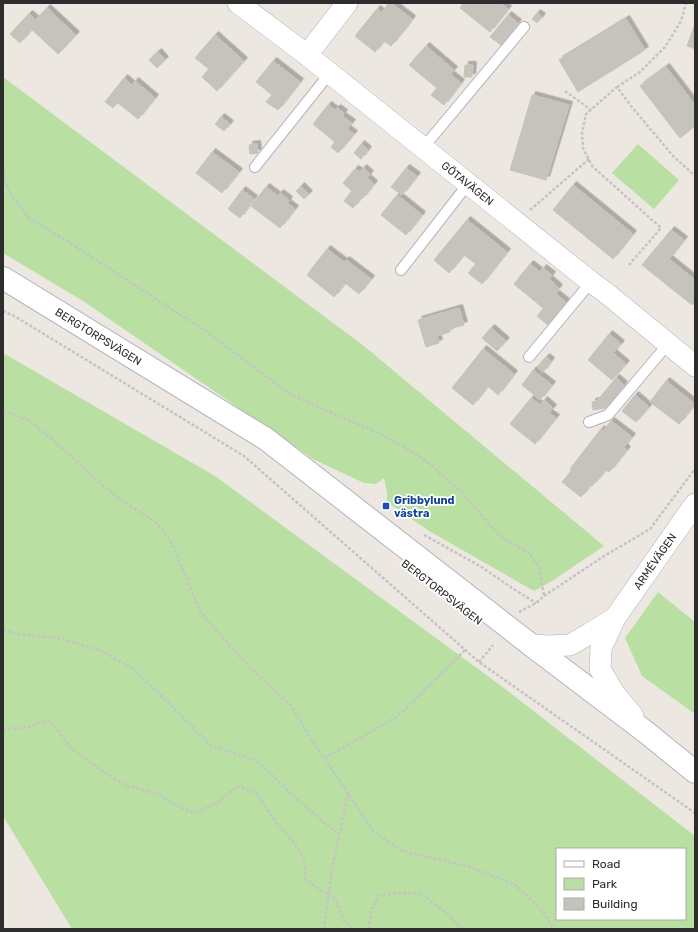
<svg xmlns="http://www.w3.org/2000/svg" width="698" height="932" font-family="Rubik,sans-serif">
  <defs>
    <filter id="shadow"><feDropShadow dx="3.5" dy="-3.5" stdDeviation="0" flood-color="#0004"/></filter>
  </defs>
  <rect width="100%" height="100%" fill="#ede7e1"/>
  <path fill="#b9dfa2" fill-rule="evenodd" d="M3,77L364,346L604,546L552,581L534,591L429,531L387,502V492L384,478L376,484L364,483L313,459L83,301L3,253Z
    M638,144L679,180L654,209L612,173Z
    M3,353L215,476L500,685L695,836V929H72L3,816ZM557,849H685V919H557Z
    M658,592L695,622V714L642,676L625,638Z"/>
  <path fill="#c6c2bc" stroke="#c9c3ba" filter="url(#shadow)" d="M389,3H391L412,19L404,30L382,12Z
    M463,3H500L508,9L490,32L460,8Z
    M47,8L76,35L58,54L29,27Z
    M377,9L404,30L391,46L384,41L375,52L355,36Z
    M537,13L542,17L537,23L532,19Z
    M29,14L36,20L29,27L32,29L20,43L10,34Z
    M508,15L518,23L501,45L490,37Z
    M626,19L645,50L578,92L559,60Z
    M695,24V49L687,46Z
    M215,35L244,61L217,91L202,77L209,69L195,58Z
    M426,46L454,70L438,89L409,65Z
    M158,52L165,60L157,68L149,60Z
    M273,61L300,82L278,110L266,102L272,95L256,82Z
    M465,65H473L472,77H464Z
    M666,67L695,105V126L680,138L640,86Z
    M450,74L461,83L444,105L431,95L437,88L438,89Z
    M124,78L132,85L113,108L105,102Z
    M135,81L155,98L138,119L118,103Z
    M532,95L569,105L546,180L510,170Z
    M328,105L335,110L337,108L344,113L342,116L352,123L336,143L313,124Z
    M221,117L230,124L224,131L215,124Z
    M347,129L354,134L338,153L331,147L335,142L336,143Z
    M257,144L258,153L250,154L249,145Z
    M361,144L368,150L361,159L354,153Z
    M212,152L239,172L222,193L196,173Z
    M363,168L370,174L367,178L374,184L362,199L361,198L353,208L344,201L352,191L343,183L355,169L360,172Z
    M406,168L417,176L402,195L391,187Z
    M573,185L633,234L613,259L553,210Z
    M301,186L309,194L304,199L296,191Z
    M266,187L278,196L280,193L289,200L287,203L295,209L280,228L251,206Z
    M242,190L254,199L240,218L228,209Z
    M397,195L422,215L406,235L381,215Z
    M467,220L507,252L482,284L468,273L476,264L464,255L449,273L434,260Z
    M671,230L684,240L669,259L695,280V302L692,305L642,265Z
    M327,249L344,262L346,260L371,279L359,294L345,283L334,297L307,275Z
    M530,264L540,272L543,268L552,275L549,279L559,288L543,308L514,284Z
    M556,294L566,302L548,325L537,316Z
    M459,308L464,325L449,329L450,332L437,336L439,343L426,347L418,320Z
    M491,328L506,341L497,351L482,338Z
    M609,334L621,344L613,353L626,364L612,380L588,360Z
    M483,349L514,374L498,395L488,386L473,405L452,388Z
    M546,357L551,361L543,372L537,367Z
    M533,370L552,385L540,400L522,385Z
    M616,378L624,385L606,408L593,410L592,402L597,401Z
    M666,381L695,404L679,424L650,402Z
    M635,395L649,407L636,422L622,411Z
    M531,398L540,405L544,400L553,408L549,413L556,418L535,444L510,424Z
    M611,421L632,437L624,447L627,450L609,472L606,470L592,486L591,485L581,497L562,482L572,470L570,469L601,429L603,431Z"/>
  <g fill="none" stroke-linecap="round" stroke-linejoin="round">
    <g stroke="#b1b3bc" stroke-width="12">
      <path id="service" d="M423,148L524,27
        M255,167L330,73
        M401,270L468,184
        M529,357L591,282
        M589,422L608,415L668,344"/>
    </g>
    <g stroke="#b1b3bc" stroke-width="22">
      <g id="minor">
        <path id="s1" d="M238,3L307,55L591,282L605,292L695,366"/>
        <path d="M307,55L347,3"/>
        <path d="M531,645L549,646L570,645L589,634L615,618"/>
        <path id="s2" d="M633,716L614,693L600,669L601,648L615,618L695,504"/>
      </g>
    </g>
    <g stroke="#b1b3bc" stroke-width="24">
      <g id="secondary">
        <path id="s3" d="M3,278L266,439L531,645L647,733L695,772"/>
      </g>
    </g>
    <path stroke="#c4c4c4" stroke-width="2.5" stroke-dasharray="3 2" stroke-linecap="butt" d="M617,87L640,72L665,47L681,21L686,3
      M565,91L591,110
      M3,169L5,180L11,195L29,218L67,241L207,332L290,394L323,409L381,434L423,458L461,492L499,535L529,553L539,568L544,596
      M530,210L589,159
      M629,265L661,228L592,166L583,148L582,133L586,114L617,87L631,106L674,157L693,174L695,175
      M3,311L16,317L244,456L479,662L695,813
      M3,410L28,420L51,438L102,485L123,501L157,523L173,545L200,612L243,660L292,707L308,734L374,832L402,851L467,866L514,884L542,910L554,929
      M424,535L480,566L512,588L536,603
      M519,612L536,603L544,596L601,558L650,529L695,469
      M3,630L18,634L58,638L102,651L133,669L166,700L210,745L257,761L297,799L339,835
      M479,662L493,645
      M3,729L25,728L49,720L73,750L101,770L127,786L159,794L171,803L193,813L215,804L238,786L256,793L277,824L294,842L304,859L306,879L320,891L328,893L336,900L344,921L354,929
      M325,758L398,716L465,650
      M324,929L332,870L348,794
      M369,929L371,912L379,895L402,893L422,894L452,918L462,929"/>
    <use href="#service" stroke="#fff" stroke-width="10"/>
    <use href="#minor" stroke="#fff" stroke-width="21"/>
    <use href="#secondary" stroke="#fff" stroke-width="22"/>
  </g>
  <rect fill="#1a4fb4" stroke="#fff" stroke-width="1.5" x="382" y="502" width="8" height="8" rx="2"/>
  <g text-anchor="middle" stroke-width="3.5" stroke-linejoin="round" paint-order="stroke">
    <g font-size="11" fill="#2d2d2d" stroke="#fff">
      <text dy="4" stroke="none"><textPath href="#s1" startOffset="292">GÖTAVÄGEN</textPath></text>
      <text dy="4" stroke="none"><textPath href="#s3" startOffset="112">BERGTORPSVÄGEN</textPath></text>
      <text dy="4" stroke="none"><textPath href="#s2" startOffset="181">ARMÉVÄGEN</textPath></text>
      <text transform="translate(442 592) rotate(38)" y="4">BERGTORPSVÄGEN</text>
    </g>
    <g font-size="11" font-weight="bold" fill="#164399" stroke="#fff" text-anchor="start">
      <text x="394" y="504">Gribbylund<tspan x="394" dy="13">västra</tspan></text>
    </g>
  </g>
  <rect width="698" height="932" fill="none" stroke="#2d2d2d" stroke-width="8"/>
  <rect x="556" y="848" width="130" height="72" fill="#ffffff" stroke="#ababab"/>
  <rect x="564" y="861" width="20" height="6" fill="#ffffff" stroke="#ababab"/>
  <text x="592" y="868" font-size="12" fill="#2d2d2d">Road</text>
  <rect x="564" y="878" width="20" height="12" fill="#b9dfa2" stroke="#ababab"/>
  <text x="592" y="888" font-size="12" fill="#2d2d2d">Park</text>
  <rect x="564" y="898" width="20" height="12" fill="#c6c2bc" stroke="#ababab"/>
  <text x="592" y="908" font-size="12" fill="#2d2d2d">Building</text>
</svg>
